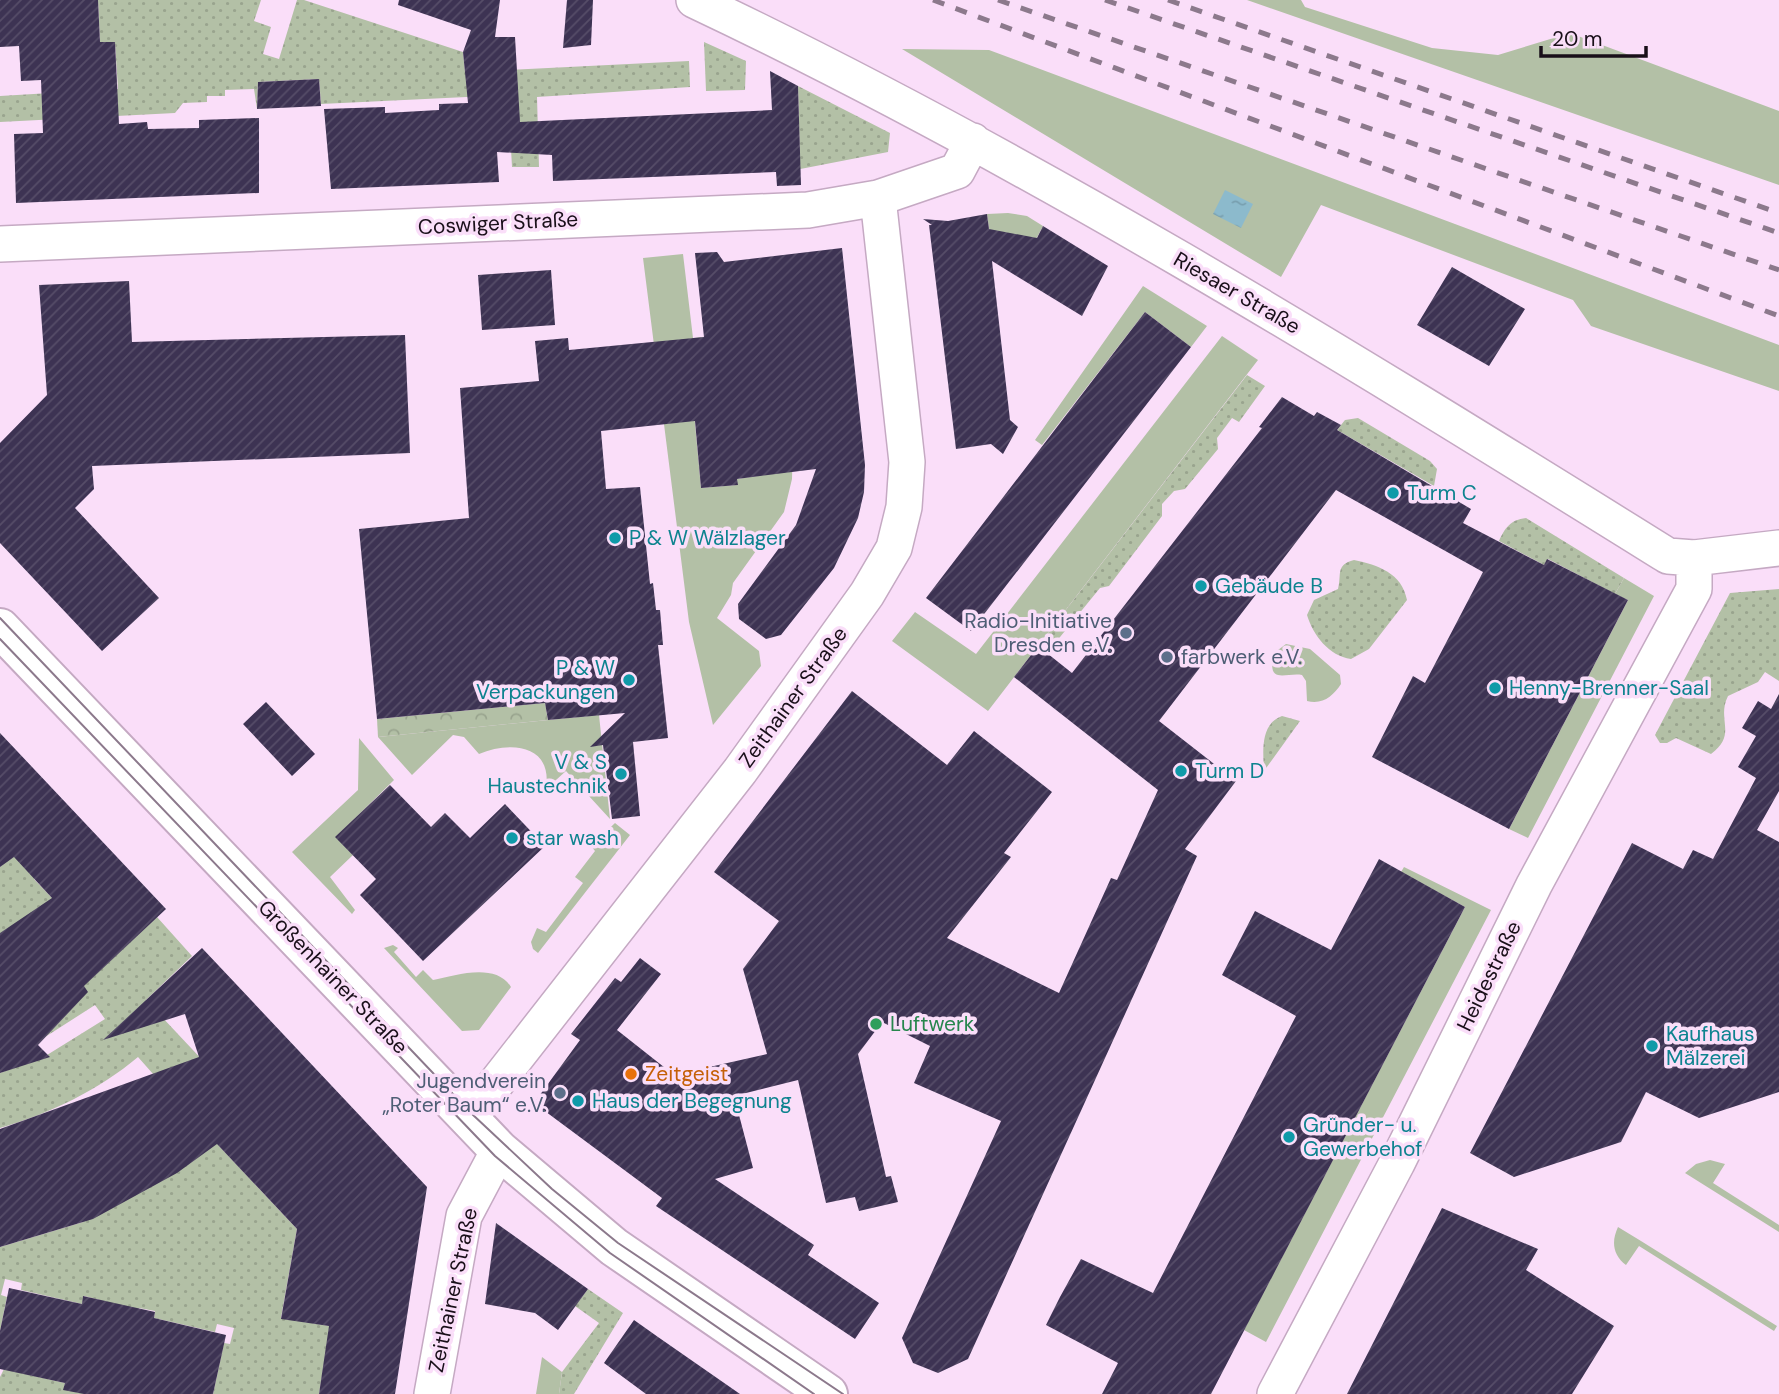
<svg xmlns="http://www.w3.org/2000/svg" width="1779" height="1394" font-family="'DM Sans',sans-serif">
  <defs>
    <pattern id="forest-crowns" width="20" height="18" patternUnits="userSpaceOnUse" patternTransform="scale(1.75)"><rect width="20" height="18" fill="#b3c0a6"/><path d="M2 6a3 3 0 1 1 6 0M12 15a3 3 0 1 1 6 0" fill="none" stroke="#99a48e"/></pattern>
    <pattern id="park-dots" width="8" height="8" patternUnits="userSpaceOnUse" patternTransform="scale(1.75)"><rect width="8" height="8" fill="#b3c0a6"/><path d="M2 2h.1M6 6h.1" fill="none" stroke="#99a48e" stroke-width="1.8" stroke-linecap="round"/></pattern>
    <pattern id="water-ripples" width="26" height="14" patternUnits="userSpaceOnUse" patternTransform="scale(1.75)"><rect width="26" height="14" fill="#8cbacc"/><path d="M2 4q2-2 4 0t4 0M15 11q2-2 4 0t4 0" fill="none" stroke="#789faf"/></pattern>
    <pattern id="building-hatch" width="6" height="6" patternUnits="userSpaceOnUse" patternTransform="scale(1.75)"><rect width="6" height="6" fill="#3d3353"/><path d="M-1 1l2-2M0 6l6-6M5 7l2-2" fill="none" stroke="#564d68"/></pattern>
  </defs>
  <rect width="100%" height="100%" fill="#fadef9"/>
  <path fill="#b3c0a6" d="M1247,0H1301L1305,7L1432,48L1498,55L1570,33L1779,111V185Z
    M902,49L989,50L1779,345V391L1591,326L1573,300L1321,205L1281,277Z
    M1008,213L1027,216L1043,226L1032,247L991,243L987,214Z
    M683,254L693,338L712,336L690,369L701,488L737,485V479L758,476L753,431L793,440L792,479L784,512L733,583L731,595L717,618L759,651L761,666L713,725L689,622L643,258Z
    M1143,286L1207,326L1191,347L1145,312L1042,445L1035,440Z
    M1222,336L1258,360L988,711L892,641L915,612L976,654Z
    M1624,578L1654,596L1528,838L1509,829L1628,600L1615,594Z
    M1286,644L1310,649L1340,675L1341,684C1333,696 1323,705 1307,701L1306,681L1302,675C1286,672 1266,686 1274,653Z
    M599,715L610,819L566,771L546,789C553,744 510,741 479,754L464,737L453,735L412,775L378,737Z
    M359,738L394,780L336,837L353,855L330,877L355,910L352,914L292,852L358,790Z
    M615,823L630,835L538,953L533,949L531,942L537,928L546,932L583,883L575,877L595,851L591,846Z
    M1404,867L1491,910L1266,1342L1244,1330L1465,907L1401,872Z
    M393,945L398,948L394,952L416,977L423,970L433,980C456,975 496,962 511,987L479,1030L462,1031L384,948Z
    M1710,1160L1725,1164L1713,1183L1779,1225V1232L1685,1173L1696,1164Z
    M1618,1227L1641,1241L1777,1326L1774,1331L1639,1246L1626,1265C1613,1255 1611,1242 1618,1227Z
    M542,1357L562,1372L559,1394H536Z"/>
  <path fill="url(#forest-crowns)" d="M545,703L548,720L378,737L377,719Z"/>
  <path fill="url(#park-dots)" d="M98,0H261L254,21L271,27L263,54L279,59L297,0H304L463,52L465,72L689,61L690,87L537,97L539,167H512L508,95L321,104L319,79L258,82L257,109L254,89L225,90V96H207V102L183,103L175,113L0,122V96L118,89L115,43L100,42Z
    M704,42L746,61L745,90L706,91Z
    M798,86L890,133L888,152L790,171L800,161Z
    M1247,375L1265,386L1239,422L1232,418L1217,438L1218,449L1185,489L1174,491L1162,504V516L1109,586L1100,588L1047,653L1038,646Z
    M1358,418L1430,461L1437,469L1434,486L1337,430L1345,420Z
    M1526,518L1624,578L1615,594L1548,559L1544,565L1499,541C1505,528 1510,520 1526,518Z
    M1354,560C1378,565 1402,573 1407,600L1369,649L1351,659C1329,656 1313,635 1307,615L1314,600L1338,589C1342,574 1335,565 1354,560Z
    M1779,589V681L1765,672L1758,682L1728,696C1716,720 1738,734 1711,754L1676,738L1667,743H1660L1655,735L1730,593Z
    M1282,716L1300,721L1264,771C1263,751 1260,724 1282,716Z
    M49,821L34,879L111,960L157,917L192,956L146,1000L222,1081L219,1146L297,1229L281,1318L330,1326L319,1394H213L224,1343L230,1344L234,1328L217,1324L215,1332L154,1318L155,1311L139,1308L134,1324L100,1300L84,1296L82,1304L21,1290L22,1283L5,1279L1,1295L7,1297L0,1331V1247L83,1222L184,1109L138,1057C99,1090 49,1114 0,1128V1073L47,1055L105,1019L95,1005L42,1039L0,933V867Z
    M588,1289L623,1313L574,1394H559L562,1372L599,1323L575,1306Z
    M4,1369L65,1383L64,1390L119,1394H0V1377Z"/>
  <path fill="url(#water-ripples)" d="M1225,190L1253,204L1241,228L1213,214Z"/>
  <path fill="url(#building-hatch)" d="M0,0H98L100,42H115L119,124L147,122L148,129L199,128V120L259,118V193L16,203L14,134L43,133L41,80L21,81L19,46L0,47Z
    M399,0H500L495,37H515L520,122L772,110L770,71L798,86L801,185L777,186L776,172L553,181L552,155L497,152L499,182L331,189L324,109L385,107V113L439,110V104L468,103L463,52L471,30L398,5Z
    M567,0H593L591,45L563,48Z
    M319,79L321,106L257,109L258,82Z
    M987,214L989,229L1037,238L1043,226L1108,266L1082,316L992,261L1010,420L1018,427L1003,454L991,444L956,449L929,225H932L923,219L948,221Z
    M842,248L865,465L864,492L858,518L834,568L781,635L766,639L739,619L738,604L796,525L816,469L737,479L738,485L701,488L695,421L601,431L606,489L640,487L650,584L653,583L656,610H660L663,645H658L668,738L633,742L640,816L612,819L603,745L590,747L625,713L548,720L545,703L377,719L359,529L469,518L460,388L539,381L535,341L568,338L569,350L704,337L695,253L717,252L724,262Z
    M1452,267L1525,309L1489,366L1417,325Z
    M551,270L555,325L482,330L478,275Z
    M129,281L132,342L405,335L410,453L92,466L94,489L75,508L159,598L102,651L0,543V443L47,395L39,285Z
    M1145,312L1191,347L971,631L926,598Z
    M1282,397L1314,416L1317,412L1341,425L1337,430L1471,509L1463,523L1544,565L1547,559L1628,600L1509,829L1372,757L1413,676L1425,683L1483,572L1336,490L1159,721L1236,781L1185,849L1197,856L968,1359L938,1373L913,1363L902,1338L1001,1121L914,1083L930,1046L882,1022L858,1054L886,1177L891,1176L898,1202L859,1211L855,1197L826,1203L798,1080L734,1096L753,1168L715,1179L814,1245L808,1255L879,1303L855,1339L656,1206L662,1198L534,1103L580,1040L571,1034L615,978L621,982L640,958L661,974L617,1030L674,1075L767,1054L743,969L779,921L714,872L852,691L947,765L974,731L1052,792L1004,853L1011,857L947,938L1059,993L1111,878L1117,880L1158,790L1014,677L1038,646L1072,673L1262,428L1259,427Z
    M1779,694V791L1757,830L1779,842V1092L1699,1118L1646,1092L1621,1142L1514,1177L1470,1153L1632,843L1683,869L1693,850L1713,859L1756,778L1738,767L1756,736L1742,728L1758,701L1771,709Z
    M266,702L315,754L292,776L243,724Z
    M0,733L166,909L84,986L88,992L38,1045L50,1057L0,1073V933L52,898L14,857L0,867Z
    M390,785L431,827L445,813L470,838L505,804L545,846L423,961L360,895L376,879L335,837Z
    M1379,859L1465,907L1211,1394H1102L1118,1363L1046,1325L1060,1297L1081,1259L1153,1293L1296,1016L1222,975L1255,911L1331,950Z
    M202,948L427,1187L395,1394H319L329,1326L281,1319L297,1229L217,1144L177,1173L93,1219L0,1247V1129L199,1057L185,1014L103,1040Z
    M1442,1208L1538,1249L1526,1270L1614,1326L1572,1394H1347Z
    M496,1223L588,1289L558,1330L535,1313L485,1304Z
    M9,1288L82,1304L83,1296L155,1312L154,1318L226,1335L213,1394H84L63,1390L65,1383L0,1369V1331Z
    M634,1320L658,1337L740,1394H646L604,1363Z"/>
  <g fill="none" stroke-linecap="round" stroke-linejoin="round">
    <g stroke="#c5a9c3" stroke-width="38">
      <path id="minor" d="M694,0C1032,160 1351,359 1668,556L1694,558L1779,548
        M0,244L808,210L878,198L957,171L973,141
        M468,1119L740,771L867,594L894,548L904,507L907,462L878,198
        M432,1394L464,1216L499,1150
        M1275,1394L1397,1163L1534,885L1694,589V558"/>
    </g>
    <g stroke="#c5a9c3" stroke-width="42">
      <path id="secondary" d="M0,628L499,1150L614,1247L828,1394"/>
    </g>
    <use href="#minor" stroke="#fff" stroke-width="35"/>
    <use href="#secondary" stroke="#fff" stroke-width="38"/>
    <path stroke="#8c798c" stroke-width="2" d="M0,618L472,1114L552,1189L618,1243L843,1394
      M0,639L495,1156L610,1253L814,1394"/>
    <path stroke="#8c798c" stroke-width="5" stroke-dasharray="12 12" stroke-linecap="butt" d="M933,0L1779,316
      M998,0L1779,270
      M1105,0L1779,233
      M1168,0L1779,213"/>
  </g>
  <g fill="#0f9aa8" stroke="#fadef9" stroke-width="2.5">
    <circle cx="1393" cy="493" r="7"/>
    <circle cx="615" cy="538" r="7"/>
    <circle cx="1201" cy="586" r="7"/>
    <circle cx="629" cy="680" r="7"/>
    <circle cx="1495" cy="688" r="7"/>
    <circle cx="1181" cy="771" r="7"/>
    <circle cx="621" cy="774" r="7"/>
    <circle cx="512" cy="838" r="7"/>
    <circle cx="1652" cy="1046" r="7"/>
    <circle cx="578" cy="1101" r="7"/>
    <circle cx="1289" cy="1137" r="7"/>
  </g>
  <g fill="#5c6f8a" stroke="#fadef9" stroke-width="2.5">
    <circle cx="1126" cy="633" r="7"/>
    <circle cx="1167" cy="657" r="7"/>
    <circle cx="560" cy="1093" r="7"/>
  </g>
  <circle fill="#2e9e5b" stroke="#fadef9" stroke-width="2.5" cx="876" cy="1024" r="7"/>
  <circle fill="#e8710a" stroke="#fadef9" stroke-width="2.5" cx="631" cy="1074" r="7"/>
  <g text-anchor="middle" stroke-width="7" stroke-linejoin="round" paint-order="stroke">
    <g font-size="21" fill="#190f19" stroke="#fadef9">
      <text transform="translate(498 223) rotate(-3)" y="7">Coswiger Straße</text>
      <text transform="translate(1237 293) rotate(30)" y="7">Riesaer Straße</text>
      <text transform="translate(793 697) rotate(-54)" y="7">Zeithainer Straße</text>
      <text transform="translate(1489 976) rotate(-64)" y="7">Heidestraße</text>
      <text transform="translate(333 977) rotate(46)" y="7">Großenhainer Straße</text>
      <text transform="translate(453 1290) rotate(-78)" y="7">Zeithainer Straße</text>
    </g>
    <g font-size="21" fill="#0d838f" stroke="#fadef9" text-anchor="start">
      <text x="1407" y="500">Turm C</text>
      <text x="629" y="545">P &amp; W Wälzlager</text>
      <text x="1215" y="593">Gebäude B</text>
      <text x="615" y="675" text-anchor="end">P &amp; W<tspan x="615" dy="24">Verpackungen</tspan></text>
      <text x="1509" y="695">Henny-Brenner-Saal</text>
      <text x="607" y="769" text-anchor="end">V &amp; S<tspan x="607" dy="24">Haustechnik</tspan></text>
      <text x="1195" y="778">Turm D</text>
      <text x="526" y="845">star wash</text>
      <text x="1666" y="1041">Kaufhaus<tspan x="1666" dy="24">Mälzerei</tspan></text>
      <text x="592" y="1108">Haus der Begegnung</text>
      <text x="1303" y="1132">Gründer- u.<tspan x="1303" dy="24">Gewerbehof</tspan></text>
    </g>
    <g font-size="21" fill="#4e5e75" stroke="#fadef9" text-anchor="end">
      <text x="1112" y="628">Radio-Initiative<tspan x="1112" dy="24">Dresden e.V.</tspan></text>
      <text x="1181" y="664" text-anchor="start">farbwerk e.V.</text>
      <text x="546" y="1088">Jugendverein<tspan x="546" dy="24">„Roter Baum“ e.V.</tspan></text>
    </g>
    <g font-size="21" fill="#27864d" stroke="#fadef9" text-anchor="start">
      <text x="890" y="1031">Luftwerk</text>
    </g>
    <g font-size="21" fill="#c56008" stroke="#fadef9" text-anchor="start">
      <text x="645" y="1081">Zeitgeist</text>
    </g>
  </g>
  <path d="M1541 46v10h105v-10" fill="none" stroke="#190f19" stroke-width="3.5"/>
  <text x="1552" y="46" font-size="21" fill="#190f19" stroke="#fadef9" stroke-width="5" paint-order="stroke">20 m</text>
</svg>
